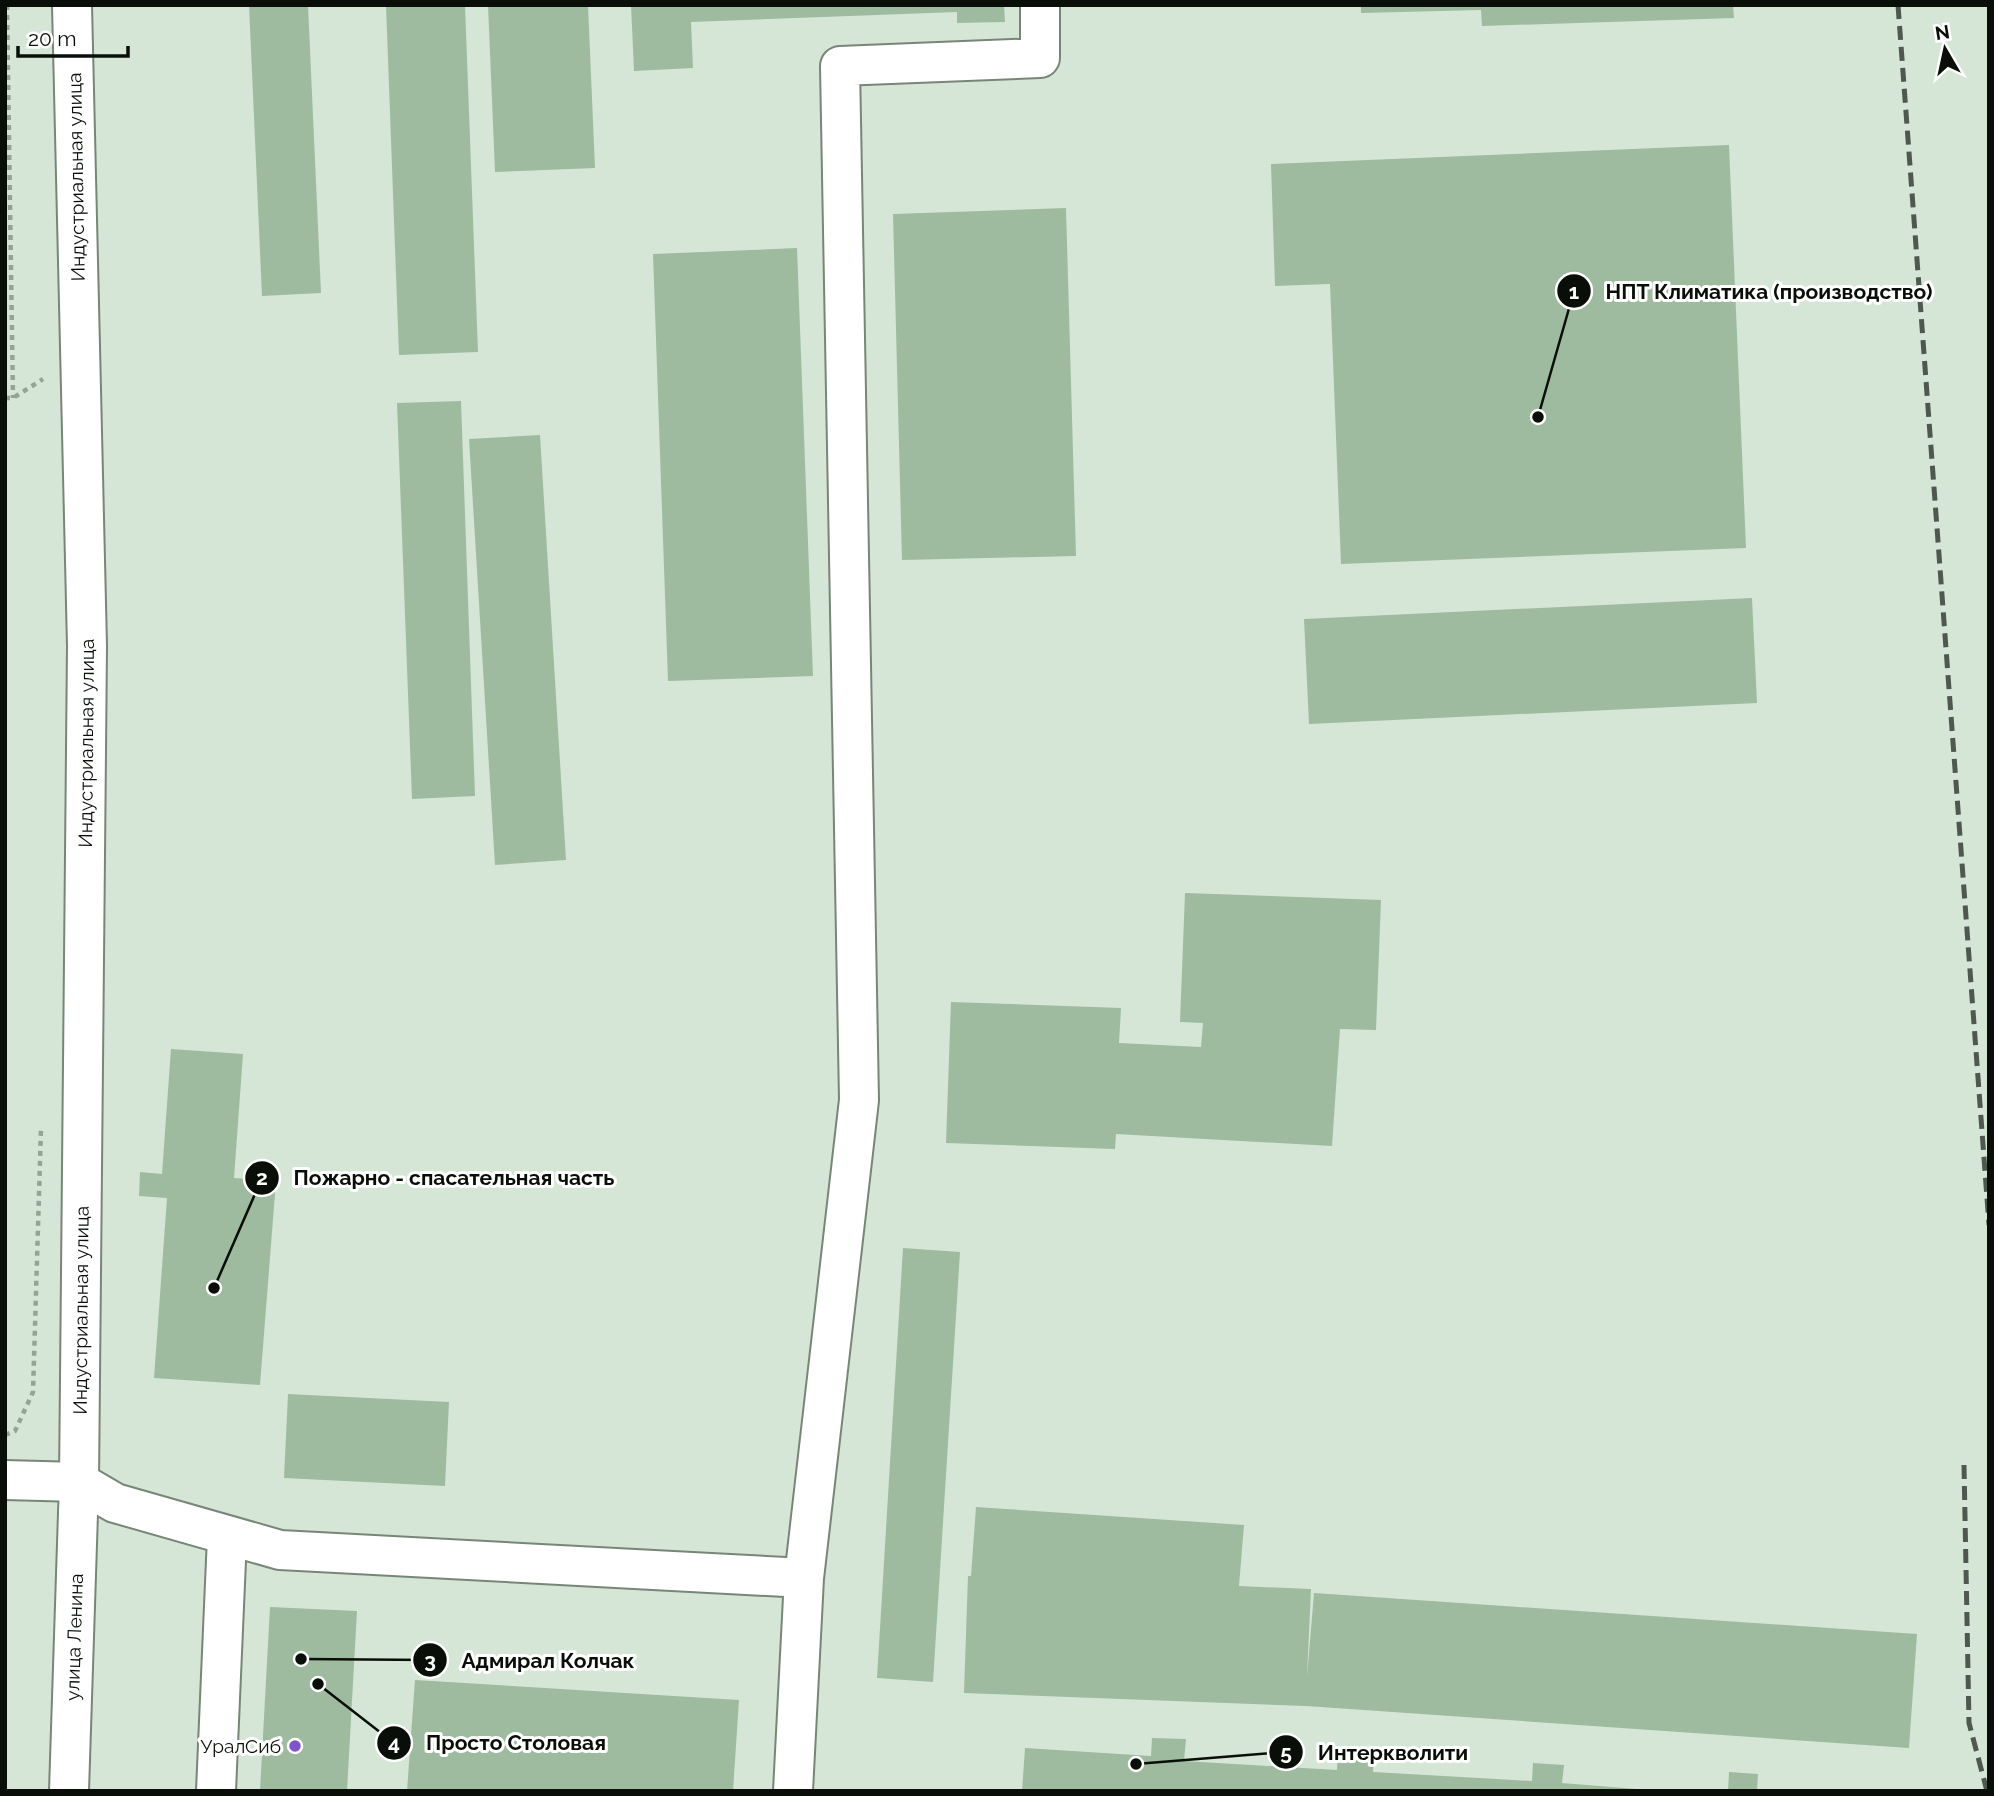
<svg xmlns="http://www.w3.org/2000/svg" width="1994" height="1796" font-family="Raleway,sans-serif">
  <rect width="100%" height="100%" fill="#d5e6d6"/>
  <path fill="#9ebba0" d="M249,5H308L321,293L262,296Z
    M386,5H465L478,352L399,355Z
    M488,5H588L595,168L495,172Z
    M631,5H1004L1005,22L957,23V12L691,22L693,68L634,71Z
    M1361,5H1733L1734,18L1482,26L1481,10L1361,13Z
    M1729,145L1746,548L1341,564L1330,284L1275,286L1271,164Z
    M1066,208L1076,556L902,560L893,214Z
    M797,248L813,676L668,681L653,254Z
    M461,401L475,796L412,799L397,403Z
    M540,435L566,860L495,865L469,439Z
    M1752,598L1757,703L1309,724L1304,619Z
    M1185,893L1381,900L1376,1030L1340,1029L1332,1146L1116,1134L1115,1149L946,1143L951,1002L1121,1008L1119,1043L1201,1047L1203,1023L1180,1022Z
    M171,1049L243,1054L234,1178L276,1181L260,1385L154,1378L167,1198L139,1196L140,1172L162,1174Z
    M903,1248L960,1252L933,1682L877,1678Z
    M288,1394L449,1402L445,1486L284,1478Z
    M976,1507L1244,1525L1239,1586L1311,1589L1307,1677L1314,1593L1917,1634L1909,1748L1306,1706L964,1693L968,1576H971Z
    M270,1607L357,1611L347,1791H260Z
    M415,1680L739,1700L733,1791H407Z
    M1152,1738L1186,1739L1184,1761L1337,1770L1338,1751L1374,1753L1373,1772L1532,1781L1533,1763L1564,1765L1562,1783L1661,1791H1022L1025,1748L1151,1756Z
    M1729,1772L1758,1774L1757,1791H1728Z"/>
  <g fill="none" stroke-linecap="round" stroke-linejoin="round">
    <g stroke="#778677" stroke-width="42">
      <path id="minor" d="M5,1480L79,1482L115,1503L280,1550L804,1578
        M216,1791L227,1537
        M793,1791L804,1578L859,1100L840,66L1040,58V5"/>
    </g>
    <g stroke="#778677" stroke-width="42">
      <g id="major">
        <path id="s1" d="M69,1791L79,1482L87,646L72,5"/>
      </g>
    </g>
    <path stroke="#95a396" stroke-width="4.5" stroke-dasharray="5 5" stroke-linecap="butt" d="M7,5L13,398
      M5,398H13L43,379
      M5,1435L15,1431L33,1392L41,1128"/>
    <use href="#minor" stroke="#fff" stroke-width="38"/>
    <use href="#major" stroke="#fff" stroke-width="38"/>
    <path stroke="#4f5850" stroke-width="5" stroke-dasharray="14 7" stroke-linecap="butt" d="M1898,5L1989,1225
      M1964,1465L1969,1723L1987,1791"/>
  </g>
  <circle fill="#7f53cc" stroke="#fff" stroke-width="2.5" cx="295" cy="1746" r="7"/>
  <g text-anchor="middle" stroke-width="6" stroke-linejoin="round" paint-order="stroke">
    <g font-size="19" fill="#090e09" stroke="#fff">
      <text transform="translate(76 177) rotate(-91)" y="7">Индустриальная улица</text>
      <text dy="7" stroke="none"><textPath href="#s1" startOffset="1048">Индустриальная улица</textPath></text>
      <text dy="7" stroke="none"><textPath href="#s1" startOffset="481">Индустриальная улица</textPath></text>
      <text dy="7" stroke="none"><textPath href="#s1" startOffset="154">улица Ленина</textPath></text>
    </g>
    <g font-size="19" fill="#090e09" stroke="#fff" text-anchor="end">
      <text x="281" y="1753">УралСиб</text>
    </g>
  </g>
  <path fill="none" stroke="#090e09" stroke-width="2.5" d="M1538 417L1574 291M214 1288L262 1178M301 1659L430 1660M318 1684L394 1743M1136 1764L1286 1752"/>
  <g fill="#090e09" stroke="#fff" stroke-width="2.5">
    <circle cx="1538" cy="417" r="7"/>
    <circle cx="214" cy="1288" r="7"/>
    <circle cx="301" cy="1659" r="7"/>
    <circle cx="318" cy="1684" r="7"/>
    <circle cx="1136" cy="1764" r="7"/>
    <circle cx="1574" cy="291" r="18"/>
    <circle cx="262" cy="1178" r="18"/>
    <circle cx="430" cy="1660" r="18"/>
    <circle cx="394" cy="1743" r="18"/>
    <circle cx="1286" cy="1752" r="18"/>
  </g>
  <g font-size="21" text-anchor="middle" font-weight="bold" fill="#fff">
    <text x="1574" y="299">1</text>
    <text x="262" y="1185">2</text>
    <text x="430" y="1668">3</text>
    <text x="394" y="1750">4</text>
    <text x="1286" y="1760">5</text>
  </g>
  <g font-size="21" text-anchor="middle" font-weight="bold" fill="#090e09" stroke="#fff" stroke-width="6" stroke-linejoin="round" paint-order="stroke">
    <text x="1769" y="299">НПТ Климатика (производство)</text>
    <text x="454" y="1185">Пожарно - спасательная часть</text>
    <text x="548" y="1668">Адмирал Колчак</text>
    <text x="516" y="1750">Просто Столовая</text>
    <text x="1393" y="1760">Интеркволити</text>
  </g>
  <rect width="1994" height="1796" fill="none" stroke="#090e09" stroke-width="14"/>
  <g transform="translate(1945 49) rotate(351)" stroke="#ffffff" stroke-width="5" paint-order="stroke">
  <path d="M0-5L12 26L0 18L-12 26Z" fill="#090e09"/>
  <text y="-10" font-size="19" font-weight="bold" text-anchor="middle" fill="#090e09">N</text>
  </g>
  <path d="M18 46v10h110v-10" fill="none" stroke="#090e09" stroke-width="3.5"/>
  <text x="28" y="46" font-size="21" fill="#090e09" stroke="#ffffff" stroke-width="5" paint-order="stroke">20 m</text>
</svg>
